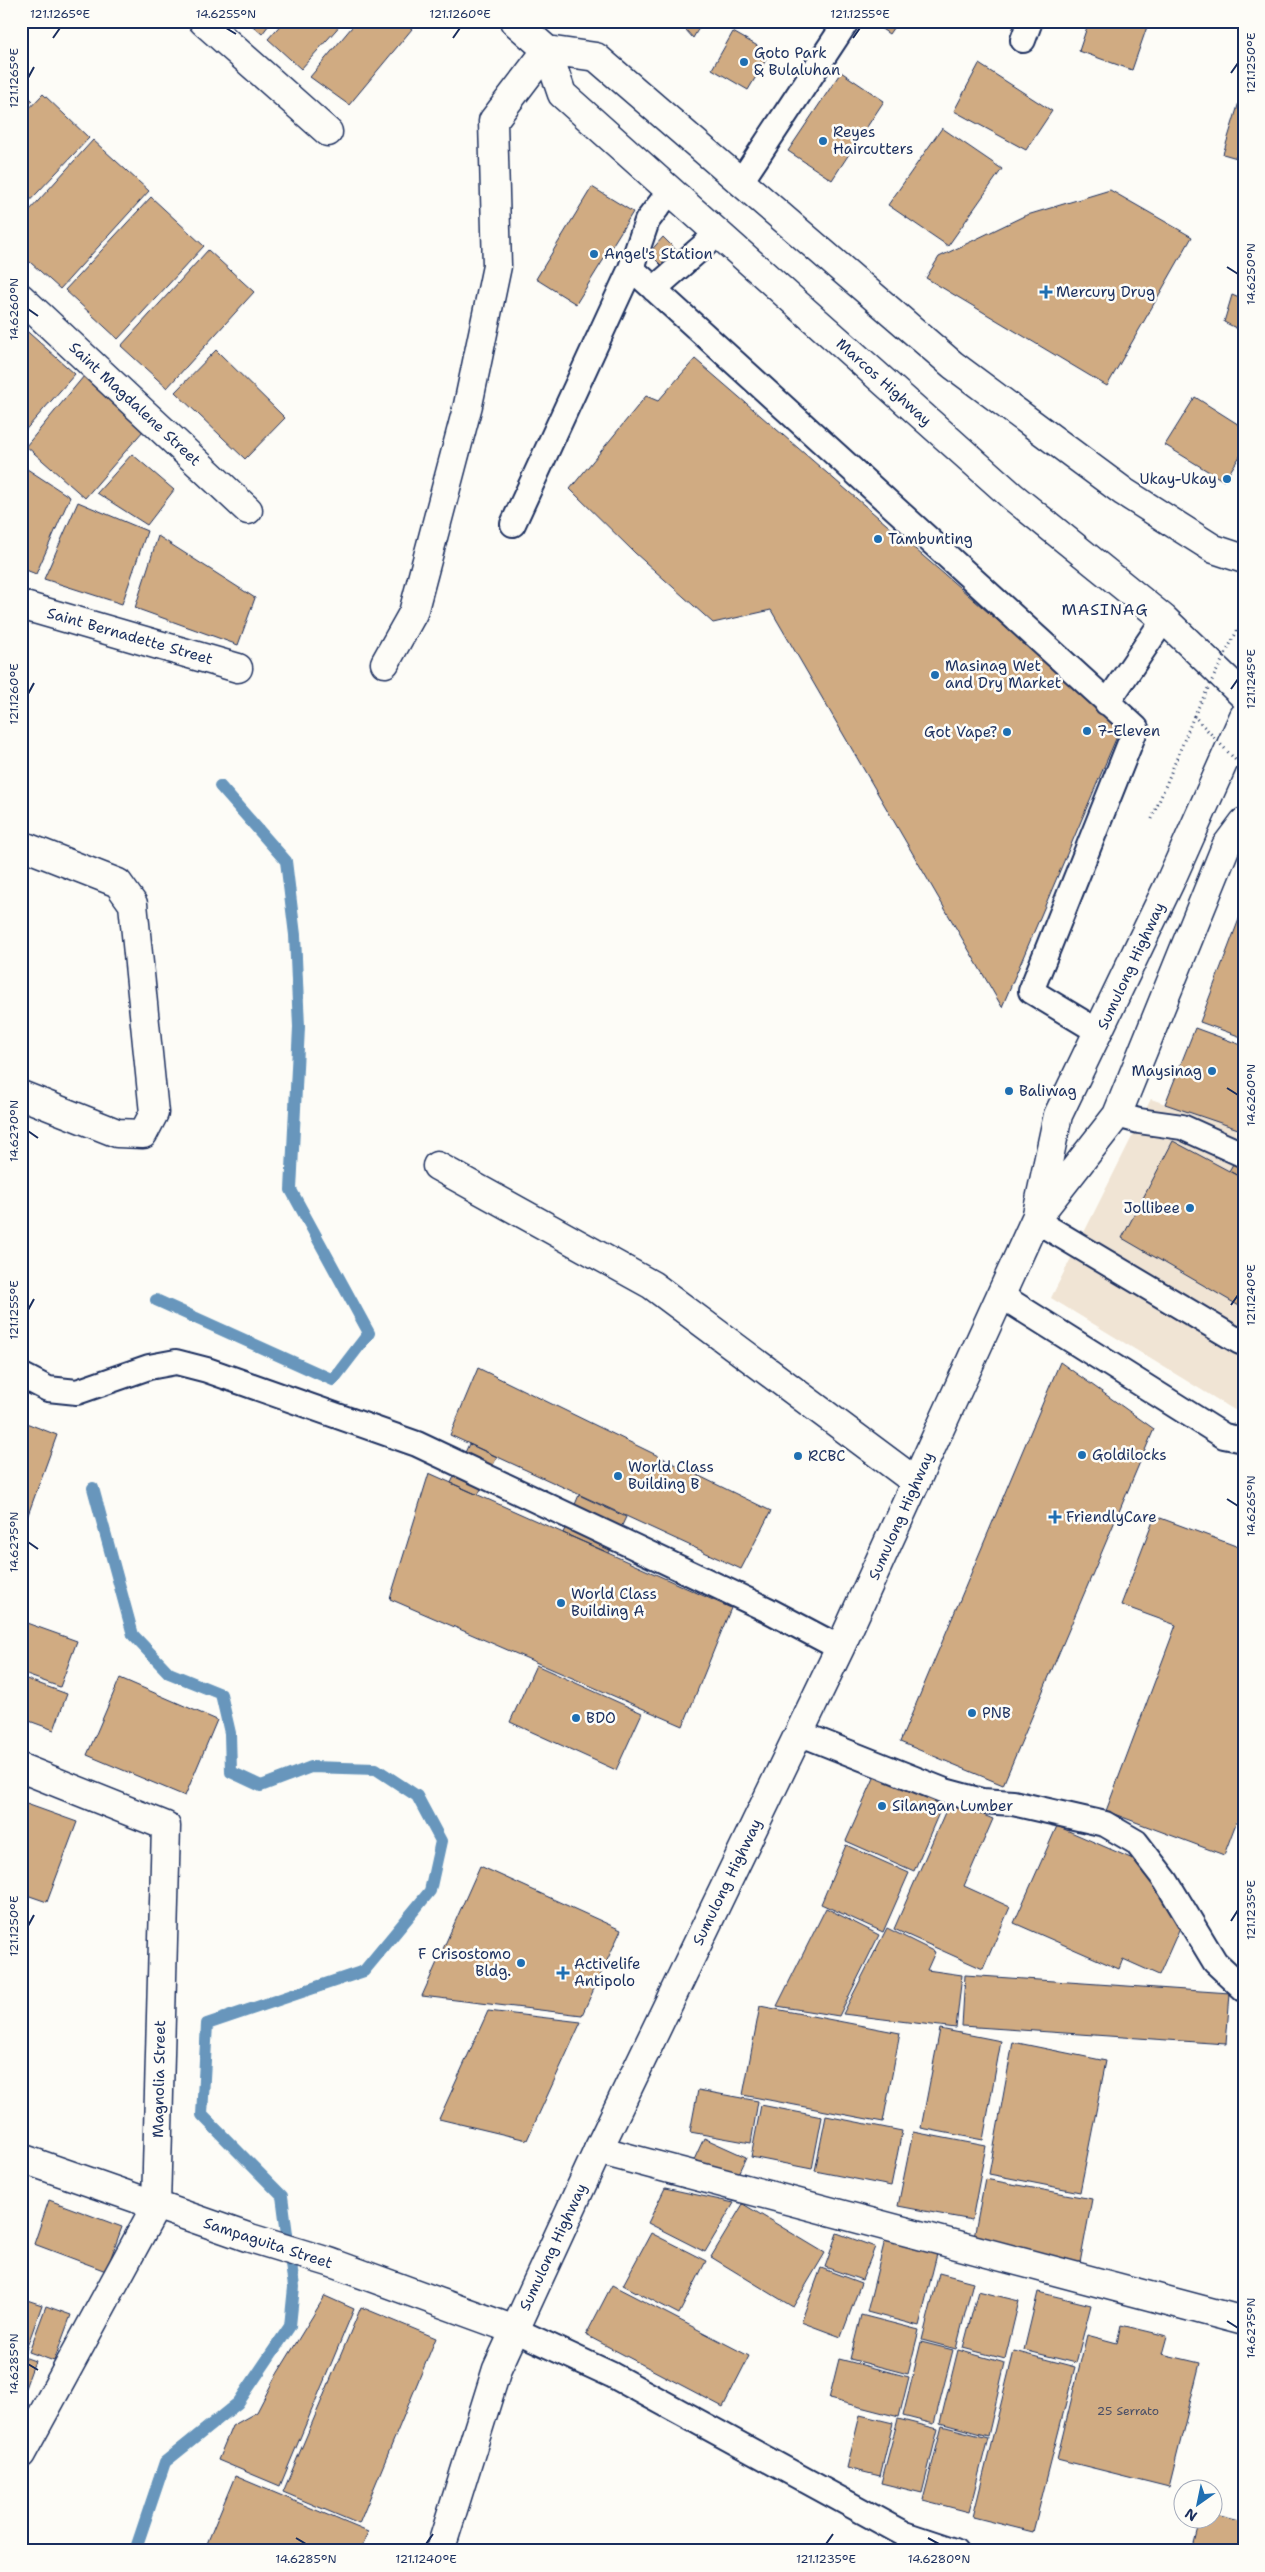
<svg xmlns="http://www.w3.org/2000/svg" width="1265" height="2572" font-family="'Shantell Sans',sans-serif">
  <rect width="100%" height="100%" fill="#fdfcf7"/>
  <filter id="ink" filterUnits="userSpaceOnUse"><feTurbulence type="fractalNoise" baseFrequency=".02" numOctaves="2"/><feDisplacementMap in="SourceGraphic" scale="10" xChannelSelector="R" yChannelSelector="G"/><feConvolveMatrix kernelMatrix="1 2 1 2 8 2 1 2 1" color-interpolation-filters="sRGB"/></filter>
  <g filter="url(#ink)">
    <path fill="#f0e4d4" d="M1151,1099L1244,1131V1403L1236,1411L1051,1298Z"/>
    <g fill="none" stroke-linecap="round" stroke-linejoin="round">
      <path stroke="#6796bc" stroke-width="12" d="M156,1300L333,1380L369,1333L291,1190L299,1027L295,935L286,861L220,786
        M93,1488L133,1635L169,1673L221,1694L230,1733L231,1772L261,1786L311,1767L376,1769L417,1796L441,1841L430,1891L364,1971L207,2024L202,2115L282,2196L294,2287L290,2326L238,2403L165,2462L135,2551"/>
    </g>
    <path fill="#d0ab82" stroke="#1b2f5e" d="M247,21H272L262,34Z
      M284,21H344L301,69L268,39Z
      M357,21H402L412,29L349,105L310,77Z
      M678,21H703L693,38Z
      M870,21H898L889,34Z
      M1089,21H1149L1132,70L1079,51Z
      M733,32L770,53L748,90L712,69Z
      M979,64L1052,111L1026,150L954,111Z
      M841,72L884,101L832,180L788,151Z
      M1244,86V160L1223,154Z
      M21,90L33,101L21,113Z
      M43,94L89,138L21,210V117Z
      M942,128L1002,169L948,246L888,205Z
      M93,140L149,191L60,289L21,254V220Z
      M592,187L633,212L576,304L536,279Z
      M1110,190L1192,237L1107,386L926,278L939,257L1024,216Z
      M151,197L204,246L118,339L65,290Z
      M663,237L676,250L662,266L649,253Z
      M208,250L254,292L167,388L121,346Z
      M1232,295L1244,300V332L1224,322Z
      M21,326L75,374L21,435Z
      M216,350L285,418L245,459L175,392Z
      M695,359L1121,727L1002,1007L771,610L713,623L635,553L570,489L646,396L658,401Z
      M84,376L143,431L85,498L26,446Z
      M1195,397L1244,428V450L1224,481L1165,445Z
      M132,454L174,490L147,525L97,493Z
      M21,465L70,497L36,574L21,568Z
      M78,502L147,531L122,604L44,579Z
      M158,536L255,598L238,645L135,608Z
      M1244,906V1038L1200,1022Z
      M1195,1028L1244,1046V1131L1165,1104Z
      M1173,1141L1244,1179V1302L1241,1307L1122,1238Z
      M1244,1145V1179L1229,1171Z
      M1060,1362L1154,1429L1003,1785L900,1742Z
      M478,1368L771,1511L741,1569L450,1435Z
      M21,1421L57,1435L21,1534Z
      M469,1444L497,1457L478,1495L451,1483Z
      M429,1473L731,1608L683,1726L390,1599Z
      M579,1495L626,1517L609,1553L563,1533Z
      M1155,1516L1244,1549V1802L1224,1855L1106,1811L1176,1625L1121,1605Z
      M21,1621L77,1641L60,1687L21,1673Z
      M536,1665L642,1713L616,1770L510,1722Z
      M21,1677L67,1694L54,1730L21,1718Z
      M120,1678L217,1720L185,1796L87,1755Z
      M878,1769L945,1799L914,1871L846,1841Z
      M950,1801L993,1819L964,1886L1010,1907L983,1969L894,1929Z
      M21,1802L77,1822L47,1902L21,1893Z
      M1057,1826L1149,1866L1182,1923L1159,1975L1123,1959L1119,1969L1014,1923Z
      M846,1845L909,1873L883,1932L821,1904Z
      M480,1866L621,1930L582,2015L422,1996Z
      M826,1908L879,1935L839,2016L777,2006Z
      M887,1928L935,1952L927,1970L962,1975L956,2028L843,2014Z
      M965,1975L1230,1993L1226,2044L962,2026Z
      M760,2006L900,2033L883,2122L743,2095Z
      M488,2011L581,2022L527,2140L439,2119Z
      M940,2029L1001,2041L983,2140L921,2128Z
      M1013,2042L1106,2061L1080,2192L989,2174Z
      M698,2090L758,2101L751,2143L690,2132Z
      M761,2105L822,2117L812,2169L751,2157Z
      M826,2116L902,2131L891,2186L815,2171Z
      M913,2132L986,2146L972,2220L898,2206Z
      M704,2138L746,2157L735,2180L693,2162Z
      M985,2179L1092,2199L1080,2263L973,2243Z
      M665,2188L734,2203L705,2252L648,2223Z
      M49,2200L122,2227L106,2271L34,2244Z
      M743,2204L825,2253L793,2307L711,2257Z
      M651,2233L706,2261L679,2314L623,2285Z
      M837,2233L875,2247L862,2280L825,2267Z
      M885,2240L937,2254L919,2326L867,2312Z
      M821,2268L861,2283L841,2337L801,2322Z
      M939,2273L973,2282L956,2349L922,2340Z
      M612,2285L749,2356L723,2407L586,2335Z
      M978,2291L1019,2301L1005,2359L963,2348Z
      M1038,2292L1091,2305L1076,2363L1024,2350Z
      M325,2296L354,2309L280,2486L218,2460L232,2426L257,2412L274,2379Z
      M21,2298L42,2305L25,2352L21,2350Z
      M46,2306L71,2315L54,2361L29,2352Z
      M361,2307L436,2338L359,2524L283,2492Z
      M861,2315L919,2330L908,2374L850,2359Z
      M1121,2325L1167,2336L1162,2354L1200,2363L1169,2487L1057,2459L1087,2335L1117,2343Z
      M921,2342L953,2350L934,2424L903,2416Z
      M958,2350L1005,2363L988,2436L940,2423Z
      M1014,2351L1075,2367L1033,2532L973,2517Z
      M21,2356L35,2361L21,2399Z
      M839,2359L909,2377L899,2417L829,2399Z
      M860,2415L893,2423L880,2476L847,2468Z
      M898,2419L938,2429L922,2493L881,2483Z
      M942,2426L988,2438L969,2512L923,2500Z
      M235,2476L368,2532L360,2551H204Z
      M1212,2514L1244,2522L1241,2551H1192L1200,2520H1212Z"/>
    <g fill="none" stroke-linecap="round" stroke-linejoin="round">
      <g stroke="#1b2f5e" stroke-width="28">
        <path id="lane" d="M1023,40L1030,21
          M740,183L847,21
          M631,268L1136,728L1031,991L1099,1032
          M654,289L717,234
          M513,524L631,268L647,221L670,191
          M1107,703L1164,619
          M1117,1115L1139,1121L1182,1127L1244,1155
          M1035,1220L1240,1342L1244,1338
          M1000,1295L1224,1436L1244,1440
          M21,1375L48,1389L77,1392L149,1367L176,1362L207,1370L417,1444L768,1610L840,1648
          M799,1733L945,1791L982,1801L1013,1803L1105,1824L1136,1842L1166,1881L1215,1962L1244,1989
          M515,2330L612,2375L904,2534L955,2551"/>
      </g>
      <g stroke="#1b2f5e" stroke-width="31">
        <path id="street" d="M203,21L328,132
          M21,298L248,510
          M21,605L238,668
          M385,663L413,613L468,405L497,266L493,121L547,50
          M21,845L118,883L133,904L154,1113L143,1134L117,1133L21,1095
          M437,1166L652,1285L916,1482
          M21,1768L166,1826L156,2206L21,2454
          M598,2150L1244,2321
          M21,2158L250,2238L329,2262L515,2330"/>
      </g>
      <g stroke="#1b2f5e" stroke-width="31">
        <path id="secondary" d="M1037,1214L1058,1115L1170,882L1244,716
          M440,2551L497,2369L515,2330L598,2150L840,1648L1035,1220L1117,1115L1226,846L1244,822"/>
      </g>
      <g stroke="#1b2f5e" stroke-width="31">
        <path id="primary" d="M514,21L547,50L562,94L1013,497L1164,619L1244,696
          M547,50L596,57L953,365L1124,492L1214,549L1244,559"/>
      </g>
      <path stroke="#1b2f5e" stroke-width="3" stroke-dasharray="1 4" stroke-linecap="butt" d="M1152,819L1194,716"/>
      <use href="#lane" stroke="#fdfcf7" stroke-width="24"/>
      <use href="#street" stroke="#fdfcf7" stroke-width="28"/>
      <use href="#secondary" stroke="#fdfcf7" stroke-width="28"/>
      <use href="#primary" stroke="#fdfcf7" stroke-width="28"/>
      <path stroke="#1b2f5e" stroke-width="3" stroke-dasharray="1 4" stroke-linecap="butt" d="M1244,617L1194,716L1244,769"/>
    </g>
  </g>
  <path fill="none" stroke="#1b2f5e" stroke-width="2" d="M226,28L236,34M53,38L60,28M453,38L460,28M853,38L860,28M1231,73L1238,63M28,78L34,67M1227,267L1238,274M28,309L38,316M1231,689L1238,679M28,694L34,683M1227,1088L1238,1095M28,1131L38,1138M1231,1305L1238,1295M28,1310L34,1299M1227,1499L1238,1506M28,1542L38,1549M1231,1921L1238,1910M28,1926L34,1915M1227,2321L1238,2328M28,2364L38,2370M296,2538L306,2544M928,2538L939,2544M426,2544L433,2534M826,2544L833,2534"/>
  <g fill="#1f6fb2" stroke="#fdfcf7" stroke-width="2">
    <circle cx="744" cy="62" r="5"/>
    <circle cx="823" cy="141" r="5"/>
    <circle cx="594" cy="254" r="5"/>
    <path d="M1043.5 284.5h5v5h5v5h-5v5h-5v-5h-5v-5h5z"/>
    <circle cx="1227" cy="479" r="5"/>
    <circle cx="878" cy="539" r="5"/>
    <circle cx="935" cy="675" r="5"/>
    <circle cx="1087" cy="731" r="5"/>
    <circle cx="1007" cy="732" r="5"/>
    <circle cx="1212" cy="1071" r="5"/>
    <circle cx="1009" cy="1091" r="5"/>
    <circle cx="1190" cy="1208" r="5"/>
    <circle cx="1082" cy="1455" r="5"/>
    <circle cx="798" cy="1456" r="5"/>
    <circle cx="618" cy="1476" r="5"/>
    <path d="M1052.5 1509.5h5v5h5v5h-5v5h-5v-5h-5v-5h5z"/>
    <circle cx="561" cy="1603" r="5"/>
    <circle cx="972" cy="1713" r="5"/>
    <circle cx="576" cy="1718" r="5"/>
    <circle cx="882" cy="1806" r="5"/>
    <circle cx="521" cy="1963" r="5"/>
    <path d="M560.5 1965.5h5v5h5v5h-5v5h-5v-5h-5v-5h5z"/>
  </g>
  <g text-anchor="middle" stroke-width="5" stroke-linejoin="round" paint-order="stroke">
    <g font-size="12" fill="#484e67">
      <text x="1128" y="2415">25 Serrato</text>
    </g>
    <g font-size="15" fill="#1b2f5e" stroke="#fdfcf7" text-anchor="start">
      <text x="754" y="58">Goto Park<tspan x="754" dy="17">&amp; Bulaluhan</tspan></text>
      <text x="833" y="137">Reyes<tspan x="833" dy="17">Haircutters</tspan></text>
      <text x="604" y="259">Angel's Station</text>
      <text x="1056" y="297">Mercury Drug</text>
      <text x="1217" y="484" text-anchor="end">Ukay-Ukay</text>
      <text x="888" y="544">Tambunting</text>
      <text x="945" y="671">Masinag Wet<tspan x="945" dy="17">and Dry Market</tspan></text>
      <text x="1097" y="736">7-Eleven</text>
      <text x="997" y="737" text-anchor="end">Got Vape?</text>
      <text x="1202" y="1076" text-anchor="end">Maysinag</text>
      <text x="1019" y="1096">Baliwag</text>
      <text x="1180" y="1213" text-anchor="end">Jollibee</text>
      <text x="1092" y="1460">Goldilocks</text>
      <text x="808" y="1461">RCBC</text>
      <text x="628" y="1472">World Class<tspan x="628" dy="17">Building B</tspan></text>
      <text x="1066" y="1522">FriendlyCare</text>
      <text x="571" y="1599">World Class<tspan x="571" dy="17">Building A</tspan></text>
      <text x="982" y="1718">PNB</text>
      <text x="586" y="1723">BDO</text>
      <text x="892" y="1811">Silangan Lumber</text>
      <text x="511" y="1959" text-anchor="end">F Crisostomo<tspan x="511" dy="17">Bldg.</tspan></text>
      <text x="574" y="1969">Activelife<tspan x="574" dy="17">Antipolo</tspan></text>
    </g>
    <g font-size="15" fill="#1b2f5e" stroke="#fdfcf7">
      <text transform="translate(884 382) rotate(42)" y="5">Marcos Highway</text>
      <text transform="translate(135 404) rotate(43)" y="5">Saint Magdalene Street</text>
      <text transform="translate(130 636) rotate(16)" y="5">Saint Bernadette Street</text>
      <text transform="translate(1131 966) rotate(-65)" y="5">Sumulong Highway</text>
      <text transform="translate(901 1516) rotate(-66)" y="5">Sumulong Highway</text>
      <text transform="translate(727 1882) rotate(-64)" y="5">Sumulong Highway</text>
      <text transform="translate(159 2079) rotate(-89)" y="5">Magnolia Street</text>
      <text transform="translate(268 2243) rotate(18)" y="5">Sampaguita Street</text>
      <text transform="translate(553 2247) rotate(-65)" y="5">Sumulong Highway</text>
    </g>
    <g font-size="16" letter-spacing="1" fill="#1b2f5e" stroke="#fdfcf7">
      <text x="1105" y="615">MASINAG</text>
    </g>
  </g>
  <rect width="1265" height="2572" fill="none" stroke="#fdfcf7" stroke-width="55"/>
  <g transform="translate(1198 2504) rotate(213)"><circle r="24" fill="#fdfcf7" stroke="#a3aaba"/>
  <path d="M0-4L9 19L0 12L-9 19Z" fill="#1f6fb2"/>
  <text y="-8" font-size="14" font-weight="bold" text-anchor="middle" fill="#1b2f5e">N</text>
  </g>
  <rect x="28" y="28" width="1210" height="2516" fill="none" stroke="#1b2f5e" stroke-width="2"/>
  <g font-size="12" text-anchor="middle" fill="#1b2f5e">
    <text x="60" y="18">121.1265°E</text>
    <text x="226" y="18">14.6255°N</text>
    <text x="460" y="18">121.1260°E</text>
    <text x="860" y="18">121.1255°E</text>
    <text transform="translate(1251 63) rotate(-90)" y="4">121.1250°E</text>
    <text transform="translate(14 78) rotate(-90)" y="4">121.1265°E</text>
    <text transform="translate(1251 274) rotate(-90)" y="4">14.6250°N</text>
    <text transform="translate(14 309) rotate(-90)" y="4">14.6260°N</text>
    <text transform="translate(1251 679) rotate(-90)" y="4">121.1245°E</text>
    <text transform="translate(14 694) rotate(-90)" y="4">121.1260°E</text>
    <text transform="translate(1251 1095) rotate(-90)" y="4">14.6260°N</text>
    <text transform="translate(14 1131) rotate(-90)" y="4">14.6270°N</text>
    <text transform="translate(1251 1295) rotate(-90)" y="4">121.1240°E</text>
    <text transform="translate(14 1310) rotate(-90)" y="4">121.1255°E</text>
    <text transform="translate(1251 1506) rotate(-90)" y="4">14.6265°N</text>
    <text transform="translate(14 1542) rotate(-90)" y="4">14.6275°N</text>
    <text transform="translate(1251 1910) rotate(-90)" y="4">121.1235°E</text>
    <text transform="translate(14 1926) rotate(-90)" y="4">121.1250°E</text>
    <text transform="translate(1251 2328) rotate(-90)" y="4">14.6275°N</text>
    <text transform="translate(14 2364) rotate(-90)" y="4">14.6285°N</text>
    <text x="306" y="2563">14.6285°N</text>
    <text x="426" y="2563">121.1240°E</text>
    <text x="826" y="2563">121.1235°E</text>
    <text x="939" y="2563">14.6280°N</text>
  </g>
</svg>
